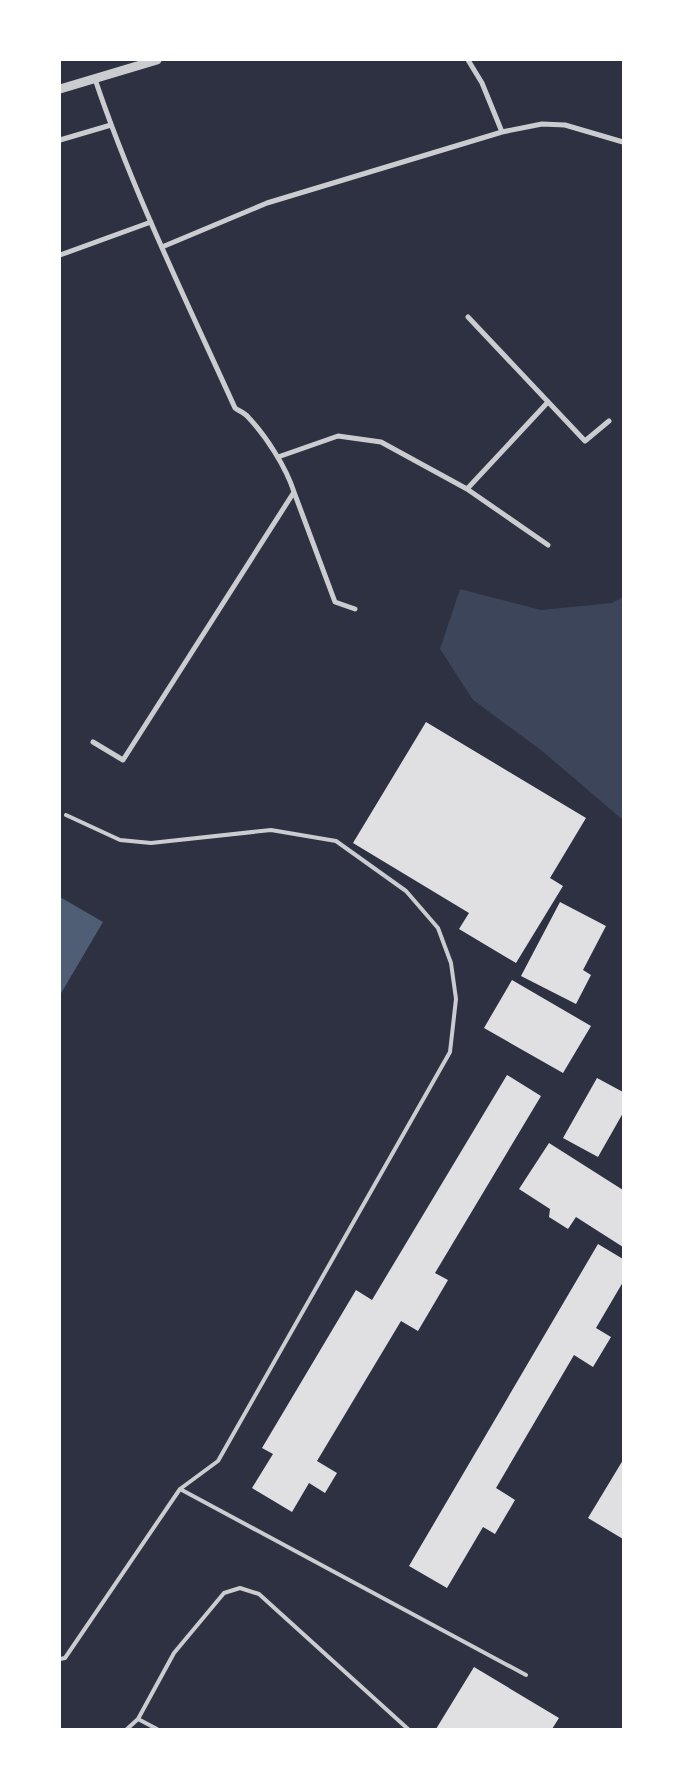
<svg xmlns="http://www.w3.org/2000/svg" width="683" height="1789" font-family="'Nunito Sans',sans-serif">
  <rect width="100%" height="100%" fill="#2d3142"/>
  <path fill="#3c4559" d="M460,589L541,610L612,603L623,597V820L542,751L473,700L440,649Z"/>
  <path fill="#4f5d75" d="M60,897L103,922L60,995Z"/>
  <path fill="#e0e0e3" d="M426,722L586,818L550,878L563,886L516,963L459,929L469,913L353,843Z
    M560,902L606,926L583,970L591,975L576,1004L521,976Z
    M512,980L591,1026L563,1073L484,1028Z
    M507,1075L541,1096L435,1273L448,1280L418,1331L401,1321L317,1461L337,1473L325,1493L309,1483L292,1512L252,1488L273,1454L262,1448L356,1290L372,1300Z
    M597,1078L623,1092V1113L598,1157L563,1138Z
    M549,1143L623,1190V1247L576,1217L568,1229L549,1217L550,1209L519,1189Z
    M598,1244L623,1259V1282L596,1328L611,1337L593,1367L574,1355L496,1488L515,1500L495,1534L483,1527L447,1588L409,1566Z
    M623,1460V1539L588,1518Z
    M474,1667L559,1718L552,1729H436Z"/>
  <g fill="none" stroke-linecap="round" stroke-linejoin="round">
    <path stroke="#caccd0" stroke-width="4" d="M66,815L120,840L151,843L271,830L336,841L406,891L438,928L451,963L456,999L450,1052L218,1461L180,1489L526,1675
      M60,1659L65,1658L180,1489
      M138,1719L157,1729
      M127,1729L138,1719L174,1653L224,1593L240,1588L259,1594L408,1729"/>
    <path stroke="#caccd0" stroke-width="5" d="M468,60L482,83L502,132
      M60,140L111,125
      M162,247L267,203L502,132L542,124L565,125L623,142
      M60,255L151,222
      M468,317L585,441L609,421
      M548,402L467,489L548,545
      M278,457L338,436L381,442L467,489
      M294,492L335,602L355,609
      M93,742L123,760L294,492C286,467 266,436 248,417C245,413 239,411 235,408C186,300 133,192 95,79"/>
    <path stroke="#caccd0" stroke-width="9" d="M60,89L157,60"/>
  </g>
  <rect width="683" height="1789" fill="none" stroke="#ffffff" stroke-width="122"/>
</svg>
